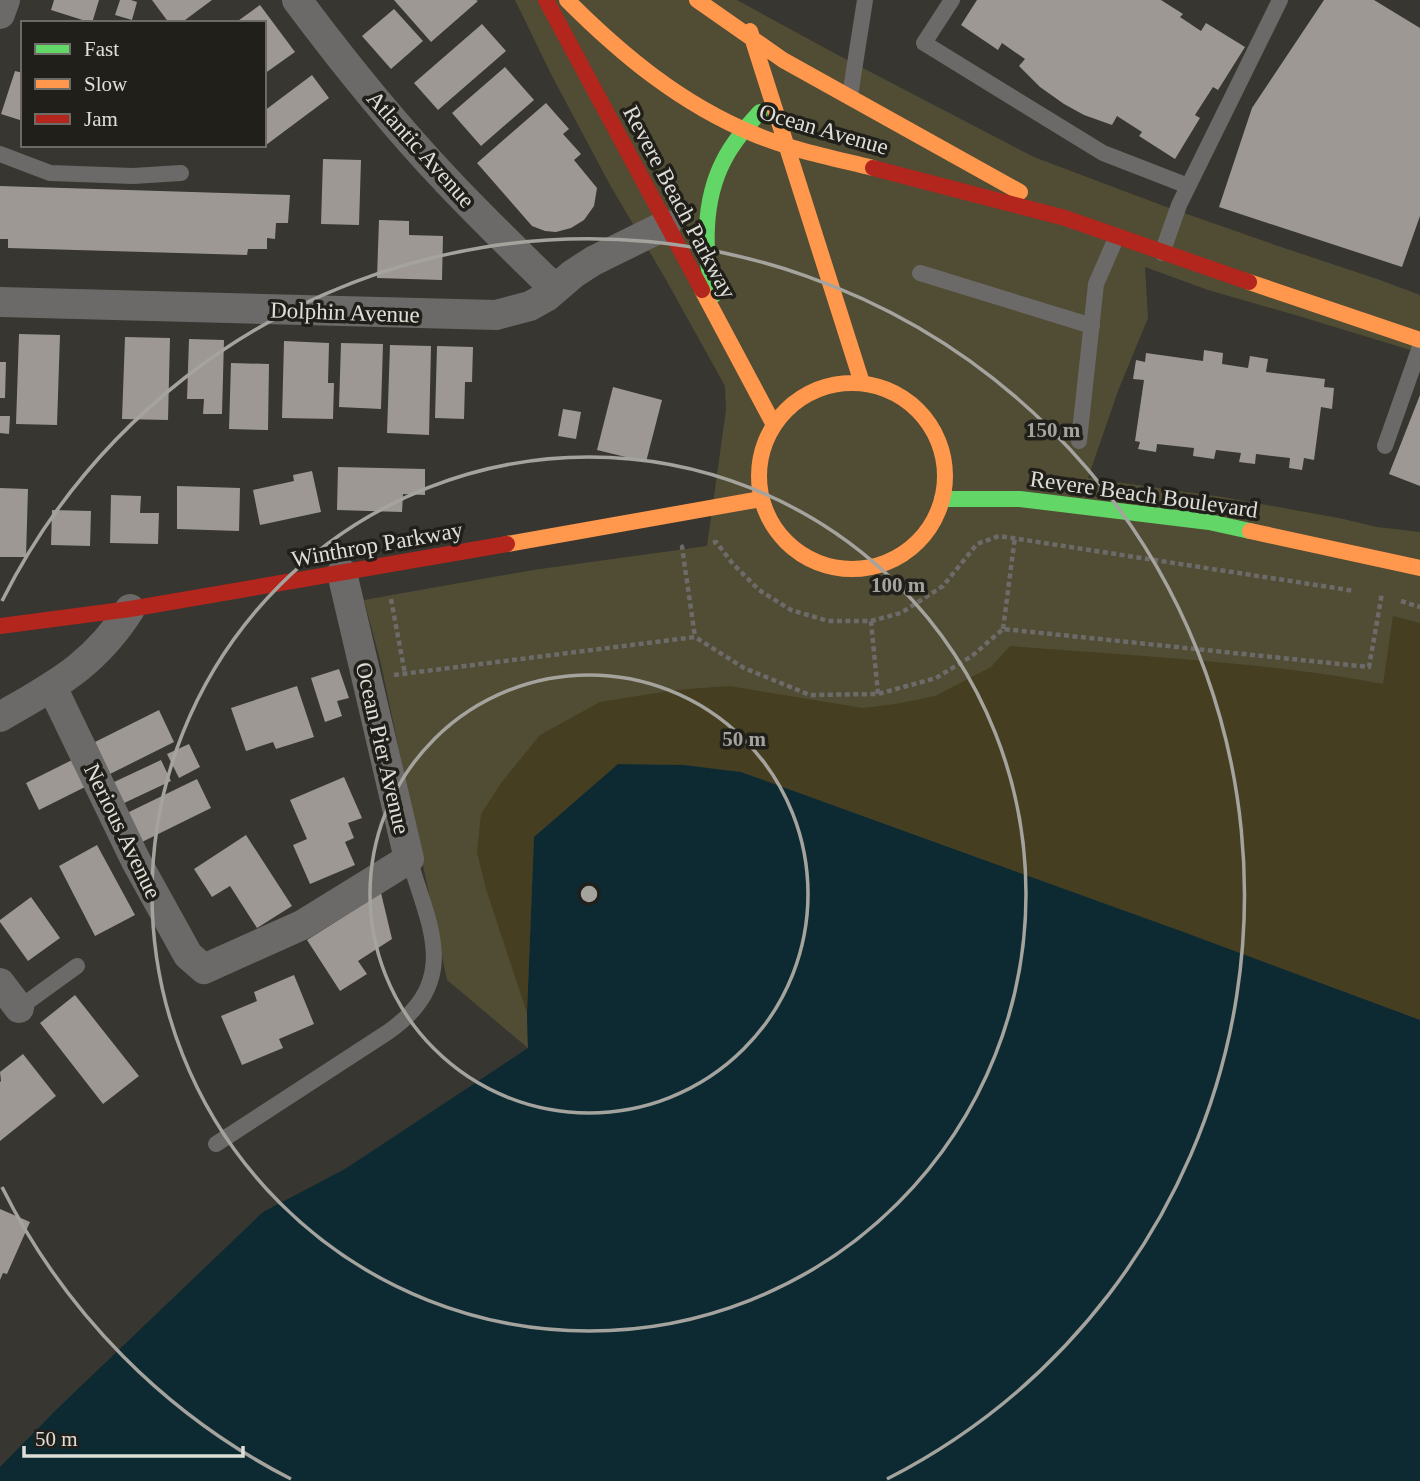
<svg xmlns="http://www.w3.org/2000/svg" width="1420" height="1481" font-family="Georgia,serif">
  <rect width="100%" height="100%" fill="#373630"/>
  <path fill="#514c34" d="M515,0H737L836,54L1034,157L1161,205L1281,247L1380,280L1420,295V353L1302,317L1208,290L1145,267L1148,318L1118,391L1088,478L1222,497L1339,518L1377,527L1420,532V1020L1178,930L527,1013L528,1048L447,980L381,664L364,600L533,570L707,546L726,410L725,386L665,278L610,185L551,74Z"/>
  <path fill="#453e21" d="M1393,616L1420,623V1020L1178,930L741,772L684,765L618,764L534,837L527,1013L486,889L477,852L481,814L501,783L540,735L600,702L675,690L729,686L863,708L896,704L935,696L991,667L1010,646C1134,656 1260,661 1383,684Z"/>
  <path fill="#0d2a32" d="M618,764L684,765L741,772L1178,930L1420,1020V1481H0V1467L57,1409L263,1212L345,1169L528,1048L527,1013L534,837Z"/>
  <path fill="#9d9894" d="M54,0H99L92,23L51,10Z
    M120,0H131L137,2L132,20L115,15Z
    M152,0H212L181,23H169Z
    M394,0H476L478,1L431,42Z
    M977,0H1161L1183,14L1180,17L1201,31L1206,23L1245,47L1218,90L1213,87L1195,115L1200,118L1175,159L1139,136L1142,132L1117,116L1112,125L1084,115L1064,104L1040,87L1019,66L1025,59L1002,43L998,50L961,25Z
    M1324,0H1374L1420,28V216L1402,267L1219,207L1252,108Z
    M260,5L295,52L264,74V23H235Z
    M394,9L423,41L391,69L362,36Z
    M482,24L506,51L438,110L414,83Z
    M505,67L534,100L481,146L452,113Z
    M15,71L23,73V121L1,114Z
    M312,75L329,98L266,145L264,143V111Z
    M546,103L569,129L563,134L581,154L574,160L597,188L594,206L584,220L571,228L556,232L545,231L532,226L477,163Z
    M323,159L361,160L359,225L321,224Z
    M0,186L290,195L288,223H276L275,239L267,238V249H248L247,255L8,248V239H0Z
    M379,220L409,221V235L443,236L442,280L377,278Z
    M19,334L60,335L57,425L16,424Z
    M125,337L170,338L168,420L122,419Z
    M189,339L224,340L222,414H203L204,399H187Z
    M284,341L329,343L328,383H334L333,419L282,418Z
    M341,343L383,344L381,409L339,407Z
    M390,345L431,346L429,435L387,433Z
    M437,346L473,347L472,382H465L464,419L435,418Z
    M1204,350L1223,353L1222,364L1248,368L1250,356L1268,359L1266,372L1325,379L1324,387L1334,388L1332,409L1321,407L1314,460L1304,458L1302,470L1289,468L1290,458L1256,454L1255,464L1239,462L1241,453L1216,450L1214,459L1193,456L1194,448L1157,444L1156,452L1138,449L1140,442L1135,441L1144,380L1133,379L1136,360L1145,362L1146,353L1203,361Z
    M0,362H6L5,398H0Z
    M231,363L269,364L268,430L229,429Z
    M613,387L662,400L646,462L597,450Z
    M1420,395V486L1389,474Z
    M563,409L581,412L576,439L558,436Z
    M0,416H10L9,434L0,433Z
    M338,467L425,469V495L403,494L402,512L337,510Z
    M312,471L321,512L260,525L253,490L294,481L293,475Z
    M177,486L240,488L239,531L177,529Z
    M0,488L28,489L26,557H0Z
    M111,495L141,496L140,513H159L158,544L110,543Z
    M52,510L91,511L90,546L51,545Z
    M339,669L349,698L337,701L342,716L325,722L311,678Z
    M297,686L314,737L276,749L273,742L246,751L231,708Z
    M159,710L174,742L110,774L95,742Z
    M189,744L200,767L179,778L167,754Z
    M76,758L89,785L39,810L26,783Z
    M161,760L171,781L122,804L112,783Z
    M344,777L362,818L348,823L354,838L345,842L355,865L310,884L293,845L307,839L290,800Z
    M197,779L211,808L142,842L127,813Z
    M246,835L292,906L257,928L230,886L212,897L194,869Z
    M97,845L135,915L95,936L59,866Z
    M381,893L392,939L358,961L367,974L340,991L307,940Z
    M31,897L60,938L28,961L0,922V920Z
    M294,975L314,1024L279,1039L283,1048L242,1065L221,1016L257,1001L254,992Z
    M75,995L139,1076L103,1104L40,1023Z
    M23,1054L56,1096L0,1141V1082L1,1081L0,1072Z
    M0,1209L30,1222L7,1274L3,1273L0,1280Z"/>
  <g fill="none" stroke-linecap="round" stroke-linejoin="round">
    <path stroke="#6d6b69" stroke-width="4.5" stroke-dasharray="5 3.5" stroke-linecap="butt" d="M713,543L716,542L733,564L759,590L791,610L828,621H871L901,613L943,586L977,544L999,536L1355,591
      M684,546L682,547L695,637
      M391,599L405,674
      M1401,601L1420,607
      M871,621L878,694
      M1003,629L1015,537
      M394,675L695,637L744,668L810,695L878,694L936,678L972,656L1003,629L1369,667L1382,593"/>
    <path stroke="#6c6a68" stroke-width="16" d="M952,0L924,43L1103,153L1188,186
      M850,96L865,0
      M0,154L50,173L133,176L181,173
      M1162,253L1179,205L1280,0
      M920,273L1092,326
      M1079,441L1096,284L1117,236
      M1385,446L1420,347
      M19,1008L77,966
      M216,1144L388,1032C461,981 430,928 409,859"/>
    <path stroke="#6c6a68" stroke-width="30" d="M297,0C344,63 394,125 448,182C483,219 519,254 555,289
      M0,14L5,0
      M0,302L496,315L530,306L546,297L573,274L593,261L666,225
      M52,687L136,861L188,955L204,969L302,925L409,859L342,573
      M0,717C55,685 95,665 130,609
      M0,983L19,1008"/>
    <path stroke="#63d668" stroke-width="16" d="M714,295C703,252 703,200 724,160C733,142 746,127 760,112
      M942,499H1020L1209,522L1250,531"/>
    <path stroke="#ff974d" stroke-width="16" d="M567,0C622,55 681,104 754,134C792,150 833,158 873,168
      M697,0L783,60L1020,192
      M750,31L862,383
      M1249,282L1420,340
      M702,290L774,425
      M759 476a93 93 0 1 1 186 0a93 93 0 1 1-186 0Z
      M1250,531L1420,568
      M507,544L761,499"/>
    <path stroke="#b3261e" stroke-width="16" d="M546,0L702,290
      M873,168L1065,218L1249,282
      M0,626L130,609L507,544"/>
  </g>
  <g fill="none" stroke="#a5a39d" stroke-width="3.5">
    <circle cx="589" cy="894" r="219"/>
    <circle cx="589" cy="894" r="437"/>
    <path d="M291 1479A656 656 0 0 1 2 1187M2 601A656 656 0 1 1 887 1479"/>
  </g>
  <g text-anchor="middle" stroke-width="7" stroke-linejoin="round" paint-order="stroke">
    <g font-size="23" fill="#e0ded8" stroke="#201f1a">
      <text transform="translate(824 129) rotate(16)" y="8">Ocean Avenue</text>
      <text transform="translate(421 149) rotate(48)" y="8">Atlantic Avenue</text>
      <text transform="translate(680 202) rotate(62)" y="8">Revere Beach Parkway</text>
      <text transform="translate(345 312) rotate(2)" y="8">Dolphin Avenue</text>
      <text transform="translate(1144 494) rotate(8)" y="8">Revere Beach Boulevard</text>
      <text transform="translate(377 544) rotate(-10)" y="8">Winthrop Parkway</text>
      <text transform="translate(383 748) rotate(77)" y="8">Ocean Pier Avenue</text>
      <text transform="translate(123 831) rotate(64)" y="8">Nerious Avenue</text>
    </g>
  </g>
  <circle cx="589" cy="894" r="10" fill="#a5a39d" stroke="#201f1a" stroke-width="3.5"/>
  <g font-size="21" text-anchor="middle" font-weight="bold" fill="#a5a39d" stroke="#201f1a" stroke-width="7" stroke-linejoin="round" paint-order="stroke">
    <text x="1053" y="437">150 m</text>
    <text x="898" y="592">100 m</text>
    <text x="744" y="746">50 m</text>
  </g>
  <rect x="21" y="21" width="245" height="126" fill="#201f1a" stroke="#6d6b66" stroke-width="2"/>
  <rect x="35" y="44" width="35" height="10" fill="#63d668" stroke="#6d6b66" stroke-width="2"/>
  <text x="84" y="56" font-size="21" fill="#e0ded8">Fast</text>
  <rect x="35" y="79" width="35" height="10" fill="#ff974d" stroke="#6d6b66" stroke-width="2"/>
  <text x="84" y="91" font-size="21" fill="#e0ded8">Slow</text>
  <rect x="35" y="114" width="35" height="10" fill="#b3261e" stroke="#6d6b66" stroke-width="2"/>
  <text x="84" y="126" font-size="21" fill="#e0ded8">Jam</text>
  <path d="M24 1446v10h219v-10" fill="none" stroke="#e0ded8" stroke-width="3.5"/>
  <text x="35" y="1446" font-size="21" fill="#e0ded8" stroke="#201f1a" stroke-width="5" paint-order="stroke">50 m</text>
</svg>
